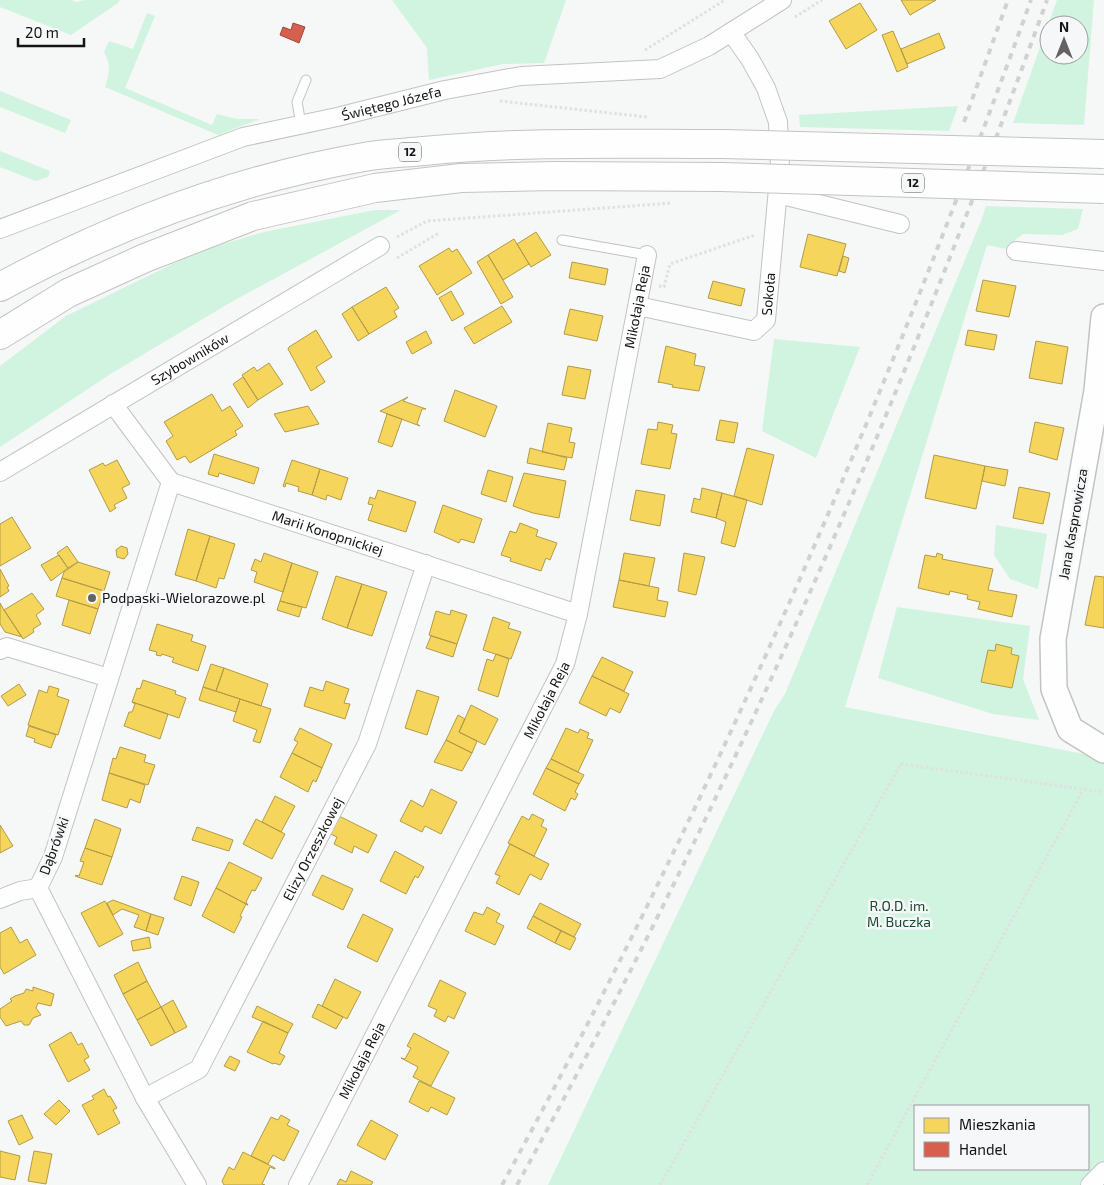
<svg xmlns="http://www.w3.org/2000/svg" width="1104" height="1185" font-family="'Exo 2',sans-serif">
  <rect width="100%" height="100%" fill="#f6f7f7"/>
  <path fill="#d0f4df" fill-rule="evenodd" d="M0,0H72L75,2L86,0H120L118,3L71,35L0,7Z
    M392,0H566L544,63L503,64L429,80L427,48Z
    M1057,0H1094L1084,125L1013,123ZM1049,25H1079V55H1049Z
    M147,13L155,16L125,88L212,125L217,114L237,119H260L218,135L105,87C110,73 111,64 104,52L109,41L133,49Z
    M0,91L71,120L65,133L0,107Z
    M958,106L949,131L800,127L799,115Z
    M0,151L50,171L48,177L36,181L0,167Z
    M986,206L1083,209L1078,229L1062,235L1023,234L1015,240L1016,251L987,245L845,707L1104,758V1185H548L775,709L785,694L981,221ZM915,1106H1088V1169H915Z
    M375,210H401L233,301L112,373L0,447V366L66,316L199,251L264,232Z
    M774,339L860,347L816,458L762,431Z
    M996,525L1047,534L1038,589L1010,579L994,555Z
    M897,607L1030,626L1023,679L1039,720L993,714L878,678Z"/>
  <path fill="#f6d55c" stroke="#b29b47" d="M901,0H936L910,15Z
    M860,3L877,30L846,49L829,21Z
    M893,31L908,67L897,72L882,35Z
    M939,33L945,48L907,64L901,49Z
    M536,232L551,255L531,267L517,244Z
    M808,234L846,244L837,276L800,267Z
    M514,239L529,264L503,280L488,255Z
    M449,248L452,252L457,249L472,273L437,295L419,266Z
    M488,255L513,297L501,304L477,262Z
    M843,256L849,258L845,273L839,271Z
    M572,262L608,269L605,285L569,278Z
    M983,280L1016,286L1009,317L976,311Z
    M713,281L745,289L741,306L708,298Z
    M386,287L399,308L394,311L397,317L369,334L352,307Z
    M451,291L464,314L452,321L439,298Z
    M502,306L512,322L474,344L464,328Z
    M352,307L369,334L358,341L342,314Z
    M570,309L603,316L597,341L564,334Z
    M316,330L332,357L316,367L325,382L311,391L288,349L289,347Z
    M968,330L997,335L994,350L965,345Z
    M426,331L432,343L412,354L406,342Z
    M1036,341L1068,347L1062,384L1029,378Z
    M666,346L696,354L694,365L705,367L699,391L672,387L673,385L659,382L658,383Z
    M269,363L283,384L258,400L242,375L254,367L257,371Z
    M568,366L591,370L585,399L562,395Z
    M243,377L258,400L248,408L233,384Z
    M455,390L497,406L485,437L444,421Z
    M212,394L222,411L230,406L243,426L235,431L237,435L190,463L185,456L177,460L166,441L173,436L164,422Z
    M408,397L403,401L426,409H422L417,424L420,426L380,411Z
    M308,406L319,424L285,432L274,414Z
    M387,414L402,419L392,447L378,442Z
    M720,420L738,423L734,443L716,440Z
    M658,422L673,425L671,433L677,434L670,469L641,464L648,429L657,430Z
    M1035,422L1064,428L1057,460L1029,452Z
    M548,423L572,428L569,442L575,443L572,458L542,452Z
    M530,448L567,458L564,470L527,463Z
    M747,448L774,455L762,505L734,496Z
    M214,454L259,468L254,484L219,473L218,477L208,474Z
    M934,455L985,466L976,509L925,498Z
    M117,460L130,484L122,488L127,498L114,505L116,508L110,512L89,470L103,463L105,466Z
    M292,460L320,469L312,495L298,491L299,487L286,483L285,487L283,486Z
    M985,466L1008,470L1005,486L982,481Z
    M320,469L348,478L341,500L327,495L326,500L312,495Z
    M488,470L513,477L506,502L481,494Z
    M524,473L566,481L559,518L533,513L513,506Z
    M1019,487L1050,493L1043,524L1013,518Z
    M702,488L722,493L716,518L691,512L694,498L700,500Z
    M378,490L416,502L406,532L368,520L373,505L368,504L370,497L375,499Z
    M636,490L665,495L660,526L630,520Z
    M722,493L747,500L735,547L721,543L726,522L716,518Z
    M443,505L482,519L474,543L461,539L459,543L434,532Z
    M12,517L31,548L0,566V524Z
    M520,523L538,530L536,536L557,543L550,560L546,558L541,571L510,561L511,558L501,555L510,531L516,533Z
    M188,529L210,536L196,581L175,575Z
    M210,536L235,544L224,579L219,578L216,588L196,581Z
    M67,546L78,562L68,568L57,553Z
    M121,546L127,548L128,554L124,559L117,557L116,550Z
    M264,553L292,563L283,592L254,582L257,572L251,570L255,559L261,562Z
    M624,553L655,558L649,586L619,580Z
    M684,553L705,557L696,595L678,591Z
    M937,553L943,555L942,559L993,569L988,590L1017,595L1012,617L978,609L980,602L967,599L968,595L950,591L949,595L918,588L925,555L936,557Z
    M59,555L68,568L51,581L41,565Z
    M78,562L110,572L104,591L62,578L64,572Z
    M292,563L318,572L306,608L280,601Z
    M0,569L9,586L7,587L9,591L0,597Z
    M336,576L362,584L347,628L322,619Z
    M1095,576L1104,577V628L1085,625Z
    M62,578L104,591L98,609L56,596Z
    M619,580L659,588L657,600L668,602L665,617L613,607Z
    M362,584L387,592L372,636L347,628Z
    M32,593L44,609L36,615L41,624L33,629L34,632L23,639L4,610Z
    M69,600L98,609L90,634L62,625Z
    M280,601L302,607L299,617L277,610Z
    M0,603L4,610L22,637L5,632L0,624Z
    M451,610L467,615L457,644L429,635L436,611L450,615Z
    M493,617L510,623L508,628L521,632L511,659L483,650Z
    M157,624L193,635L191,641L206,646L198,671L172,662L174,658L162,654L161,656L156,655L157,652L149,650Z
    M431,636L457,644L453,657L426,648Z
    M996,644L1012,648L1011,654L1019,656L1012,688L981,682L988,650L995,651Z
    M496,654L509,659L498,697L478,690L487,659L493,661Z
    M602,657L633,672L624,691L592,676Z
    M211,664L224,668L216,691L203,687Z
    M224,668L268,684L261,706L216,691Z
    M592,676L629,694L620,713L610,708L606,716L579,703Z
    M143,680L176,691L175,694L186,698L179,718L132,702L137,688L140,689Z
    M326,681L349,689L344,703L350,704L345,719L304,706L310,687L323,691Z
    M19,684L26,695L8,706L1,696Z
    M49,686L59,689L57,696L69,700L58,735L28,725L39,690L47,693Z
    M203,687L240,699L236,712L199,700Z
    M417,690L439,697L427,735L405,728Z
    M240,699L271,709L260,743L253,741L257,730L233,721Z
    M132,702L168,714L160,739L124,726L129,712H132L135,704Z
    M471,705L498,719L485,745L459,732Z
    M458,715L465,719L459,732L477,741L472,753L446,740Z
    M29,726L56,735L51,748L34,742L35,739L26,736Z
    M300,728L332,744L322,768L292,753L298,742L294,740Z
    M566,728L578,733L580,729L589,733L587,738L593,740L578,772L551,759Z
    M446,740L472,753L462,771L434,762Z
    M120,747L146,755L144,762L155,765L148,785L109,773L113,758L116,759Z
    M292,753L322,768L316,782L313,780L308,792L280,777Z
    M551,759L584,775L579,784L546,768Z
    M546,768L579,784L575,792L578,794L575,800L571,798L565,811L533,794Z
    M109,773L145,785L140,803L130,799L127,808L102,800Z
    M431,789L457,802L441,834L425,826L422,832L400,821L411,800L423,807Z
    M275,796L295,806L281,832L262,822Z
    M335,814L377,835L368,853L354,846L352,853L334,844L337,837L326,832Z
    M532,814L544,820L541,826L547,829L534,856L508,843L522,816L529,820Z
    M95,819L121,829L112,857L85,848Z
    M256,819L285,834L272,859L243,844Z
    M0,825L13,846L0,853Z
    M197,827L233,840L229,851L192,840Z
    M510,844L549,864L541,880L530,874L519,895L496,883L500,876L495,874Z
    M85,848L112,857L102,885L75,876L76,875L79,876L84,862L80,861Z
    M395,851L424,867L418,878L415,876L406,894L380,881Z
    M229,862L262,878L255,891L252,890L246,902L248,905L216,888Z
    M322,875L353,889L343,910L312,895Z
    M182,876L199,882L191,906L174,899Z
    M216,888L248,905L246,904L240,916L242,917L234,933L202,916Z
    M113,900L151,914L146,931L134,927L139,915L122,909L113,915L107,903Z
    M105,901L123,934L99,947L81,913Z
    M540,903L581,924L574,937L533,916Z
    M487,907L500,914L496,922L504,926L495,945L465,931L474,912L483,915Z
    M151,914L164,918L158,935L146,931Z
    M363,914L393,929L377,962L347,947Z
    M533,916L561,931L555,943L527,928Z
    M11,927L20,943L27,939L36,955L4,974L0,967V933Z
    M561,931L576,938L570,950L555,943Z
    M149,937L151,948L133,951L131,941Z
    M138,962L147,981L123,994L114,975Z
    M335,979L361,992L347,1019L322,1006Z
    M440,980L466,993L454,1019L448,1016L445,1022L434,1016L437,1010L428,1006Z
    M147,981L161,1007L137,1020L123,994Z
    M33,987L54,994L51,1006L38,1003L36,1008L41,1015L33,1018L29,1025H24L21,1021L6,1026L0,1017V1009L12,1001L10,999L15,996L24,993L26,989L33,991Z
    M173,1000L187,1027L175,1033L161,1007Z
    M318,1004L343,1017L336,1029L312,1017Z
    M257,1006L293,1024L288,1033L252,1017Z
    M161,1007L175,1033L151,1046L137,1020Z
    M263,1021L288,1033L279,1053L285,1056L280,1065L274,1063L273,1064L247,1052Z
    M71,1032L78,1045L82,1043L89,1057L84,1060L90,1070L68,1082L49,1045Z
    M414,1033L449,1052L431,1086L413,1077L418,1067L401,1058L405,1059L411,1048L407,1046Z
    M230,1056L240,1061L235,1071L224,1066Z
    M419,1081L455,1098L447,1115L431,1107L428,1112L409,1102Z
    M104,1089L108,1097L110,1096L117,1108L113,1110L120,1123L98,1135L82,1105L94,1099L92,1096Z
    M59,1100L70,1111L56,1125L44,1114Z
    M22,1115L33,1138L19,1145L8,1121Z
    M281,1115L290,1120L287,1125L299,1131L284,1161L273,1155L268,1164L251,1156L271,1117L278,1120Z
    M371,1120L398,1135L385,1160L357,1145Z
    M0,1151L20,1156L15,1180L0,1177Z
    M34,1151L52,1154L46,1184L28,1181Z
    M243,1152L275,1168V1169L270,1167L262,1184L265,1185H224L222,1181L229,1167L234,1170Z
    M351,1171L373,1182L371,1185H337L340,1179L346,1182Z"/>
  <path fill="#d6604d" stroke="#9c493c" d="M293,23L305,27L299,43L280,35L283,27L291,30Z"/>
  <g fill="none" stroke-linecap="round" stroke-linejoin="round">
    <g stroke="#c3c3c4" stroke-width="11">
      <path id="lane" d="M301,124L297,102L306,80
        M562,240L647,255"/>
    </g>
    <g stroke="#c3c3c4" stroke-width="20">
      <g id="street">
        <path d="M778,194L900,224"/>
        <path id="s1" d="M0,229L243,137L337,117L445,90L521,76L660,69L709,46L782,0"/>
        <path d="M1016,251L1104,261"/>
        <path id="s2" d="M638,306L754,331L766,320L780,167L778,122L766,88L750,59L731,32"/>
        <path id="s3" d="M113,404L171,482L578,614"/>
        <path id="s4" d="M0,472L380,246"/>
        <path d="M171,482L53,857L38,888L145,1098L197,1185"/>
        <path d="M0,650L7,647L109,678"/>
        <path d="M0,899L20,891L38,888"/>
        <path id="s5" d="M145,1098L199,1069L367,744L426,564"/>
        <path id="s6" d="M298,1185L565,664L578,614L647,255"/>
        <path d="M1090,1185L1104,1171"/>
      </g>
    </g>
    <g stroke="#c3c3c4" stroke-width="28">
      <path id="secondary" d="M1104,317L1097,391L1053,639L1054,689L1070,729L1104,750"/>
    </g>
    <g stroke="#c3c3c4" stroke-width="30">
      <path id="primary" d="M0,287C113,226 237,179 364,157C384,153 405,153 424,151C524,141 623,144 722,144
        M0,335L68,293L145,258L253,216L375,188L461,178L554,176L721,177"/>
    </g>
    <path stroke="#dfe0e0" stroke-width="3" stroke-dasharray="2.5 2.5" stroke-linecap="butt" d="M795,17L822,0
      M645,50L725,0
      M500,101L647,117
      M397,237L427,221L672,203
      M397,258L439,233
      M659,286L664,287L670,264L755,235
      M660,1185L901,764L1104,792
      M867,1185L1083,790"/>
    <use href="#lane" stroke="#fefefe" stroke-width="9"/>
    <use href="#street" stroke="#fefefe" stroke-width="18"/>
    <use href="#secondary" stroke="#fefefe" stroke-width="25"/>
    <use href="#primary" stroke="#fefefe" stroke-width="28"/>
    <path stroke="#d0d1d1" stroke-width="4" stroke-dasharray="6 6" stroke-linecap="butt" d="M964,122L1008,0
      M502,1185C710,805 884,407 1031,0
      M517,1185C726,806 900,407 1047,0"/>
    <g stroke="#c3c3c4" stroke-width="30" stroke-linecap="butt">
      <path id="primary-bridge" d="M722,144L1104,154
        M721,177L1104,189"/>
    </g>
    <use href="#primary-bridge" stroke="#fefefe" stroke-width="28"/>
  </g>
  <circle fill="#636364" stroke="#f5f7f8" stroke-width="2" cx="92" cy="598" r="5"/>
  <g text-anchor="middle" stroke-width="5" stroke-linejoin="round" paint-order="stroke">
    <g fill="#f5f7f8" stroke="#585859" stroke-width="1">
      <rect x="399" y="142.5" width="22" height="19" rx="4"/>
      <rect x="902" y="173.5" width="22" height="19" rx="4"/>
    </g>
    <g font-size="12" font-weight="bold" fill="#141415">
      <text x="410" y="156">12</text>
      <text x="913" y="187">12</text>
    </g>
    <g font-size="14" fill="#141415" stroke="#f5f7f8">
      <text dy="5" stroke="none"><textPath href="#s1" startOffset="412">Świętego Józefa</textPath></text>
      <text dy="5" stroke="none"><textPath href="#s2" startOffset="161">Sokoła</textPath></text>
      <text dy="5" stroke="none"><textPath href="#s6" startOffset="950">Mikołaja Reja</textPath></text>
      <text dy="5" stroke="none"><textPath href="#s4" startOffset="221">Szybowników</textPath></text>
      <text transform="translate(1073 524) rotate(-80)" y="5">Jana Kasprowicza</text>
      <text dy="5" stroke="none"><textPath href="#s3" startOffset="262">Marii Konopnickiej</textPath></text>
      <text dy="5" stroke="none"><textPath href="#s6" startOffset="545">Mikołaja Reja</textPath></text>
      <text transform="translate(54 846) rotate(-70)" y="5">Dąbrówki</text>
      <text dy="5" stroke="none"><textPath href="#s5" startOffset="309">Elizy Orzeszkowej</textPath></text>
      <text dy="5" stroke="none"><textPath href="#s6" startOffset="140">Mikołaja Reja</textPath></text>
    </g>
    <g font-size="14" fill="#141415" stroke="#f5f7f8" text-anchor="start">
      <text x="102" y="603">Podpaski-Wielorazowe.pl</text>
    </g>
    <g font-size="14" fill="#164a31" stroke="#f5f7f8">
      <text x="899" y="911">R.O.D. im.<tspan x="899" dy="16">M. Buczka</tspan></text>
    </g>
  </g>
  <rect x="914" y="1105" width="175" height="65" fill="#f5f7f8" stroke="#9b9c9d"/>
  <rect x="924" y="1118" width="25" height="15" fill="#f6d55c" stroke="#9b9c9d"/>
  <text x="959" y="1130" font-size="15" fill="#141415">Mieszkania</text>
  <rect x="924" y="1142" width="25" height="15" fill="#d6604d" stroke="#9b9c9d"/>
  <text x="959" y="1155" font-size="15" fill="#141415">Handel</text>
  <g transform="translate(1064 40)"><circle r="24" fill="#f5f7f8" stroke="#9b9c9d"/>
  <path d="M0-4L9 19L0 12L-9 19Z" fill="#636364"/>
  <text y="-8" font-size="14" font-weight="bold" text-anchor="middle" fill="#141415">N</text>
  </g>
  <path d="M18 38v8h66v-8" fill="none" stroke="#141415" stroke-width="2.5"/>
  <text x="25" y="38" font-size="15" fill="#141415" stroke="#f5f7f8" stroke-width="4" paint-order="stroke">20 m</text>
</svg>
